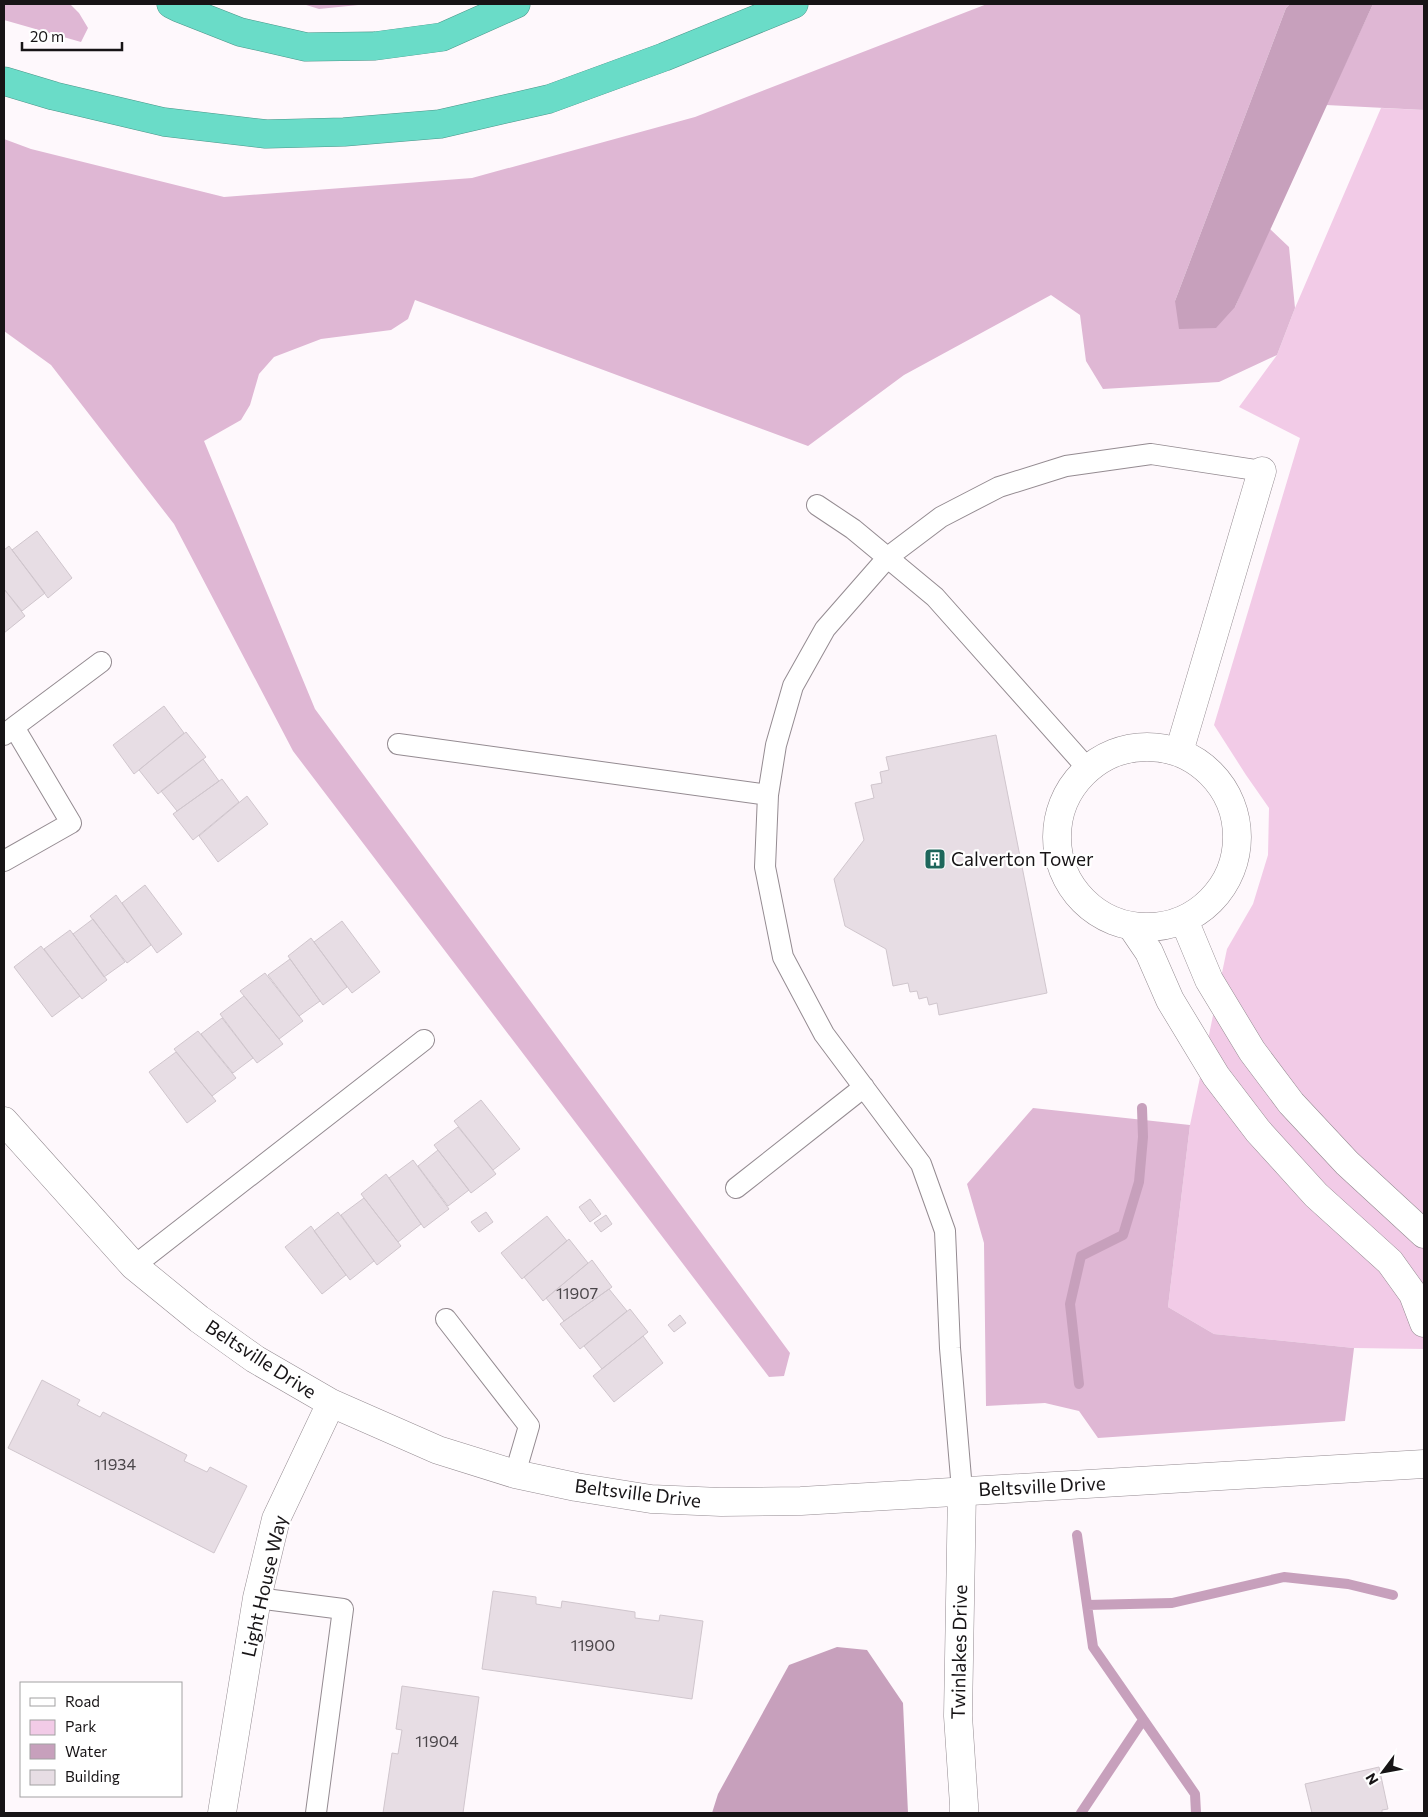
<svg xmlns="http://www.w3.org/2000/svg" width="1428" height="1817" font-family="Commissioner,sans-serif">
  <rect width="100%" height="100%" fill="#fef8fc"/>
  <path fill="#f2cbe7" d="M1381,108L1424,110V1349L1354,1348L1214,1334L1168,1307L1190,1125L1227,949L1253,904L1268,855L1269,808L1246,775L1214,725L1300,438L1239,407L1277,355L1295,308Z"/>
  <path fill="#dfb7d4" d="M4,4H70L79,13L88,28L81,42L4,20Z
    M303,4H368L319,9Z
    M987,4H1290L1286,8L1175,301L1235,307L1269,228L1289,247L1295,308L1277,355L1219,382L1103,389L1086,361L1080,315L1051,295L904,375L808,446L415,300L408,319L391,330L321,339L274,357L259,374L250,405L241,420L204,441L315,709L790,1353L784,1376L769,1377L293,751L174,524L51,365L4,331V139L31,149L224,197L472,178L695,117Z
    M1373,4H1424V110L1326,105Z
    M1033,1108L1190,1125L1168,1307L1214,1334L1354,1348L1345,1421L1098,1438L1079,1411L1045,1403L986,1406L984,1243L967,1184Z"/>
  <path fill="#c7a0bc" d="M1290,4H1373L1235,307L1216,328L1179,329L1175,301L1286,8Z
    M837,1647L867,1650L903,1703L908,1813H712L718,1794L789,1665Z"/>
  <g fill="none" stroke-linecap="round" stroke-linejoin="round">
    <path stroke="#c7a0bc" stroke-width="10" d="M1079,1384L1070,1304L1081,1256L1123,1235L1139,1182L1143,1137L1142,1108
      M1077,1535L1093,1647L1195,1794L1196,1813
      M1087,1605L1172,1603L1284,1577L1348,1584L1393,1595
      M1081,1813L1143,1720"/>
  </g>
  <path fill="#e7dde4" stroke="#d0c6cd" d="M37,531L72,578L48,598L12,550Z
    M9,546L45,593L22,611L4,589V550Z
    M4,589L25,616L4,633Z
    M164,706L184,733L134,774L113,745Z
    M186,732L206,757L158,794L139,770Z
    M996,735L1047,993L939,1015L937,1003L929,1005L927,997L919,999L917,991L910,992L908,983L893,986L886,949L845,926L834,879L864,840L855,803L874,798L871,785L882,783L880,772L889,770L886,757Z
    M203,759L219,781L177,811L161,791Z
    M222,779L239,802L193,840L173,814Z
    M247,796L268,824L218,862L199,836Z
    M145,885L182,934L157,953L122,903Z
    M116,895L151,945L127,963L90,916Z
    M93,919L125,962L104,977L73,934Z
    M342,921L380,972L352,993L314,942Z
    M70,930L107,980L82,999L44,949Z
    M311,938L347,987L323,1005L288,956Z
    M41,946L80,996L52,1017L14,967Z
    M290,959L320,1001L299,1016L268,975Z
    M265,973L303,1021L279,1039L240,991Z
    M244,996L283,1044L257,1063L220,1014Z
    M222,1018L253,1058L233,1073L201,1034Z
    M198,1031L236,1078L212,1096L174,1049Z
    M176,1052L216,1101L187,1123L149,1072Z
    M481,1100L520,1149L493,1170L454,1121Z
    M458,1127L496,1174L471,1193L434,1145Z
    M438,1150L469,1190L448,1206L418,1166Z
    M413,1160L449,1209L424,1228L389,1178Z
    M386,1174L421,1224L398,1242L361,1194Z
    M364,1198L401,1246L377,1265L341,1215Z
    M590,1199L601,1214L590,1222L579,1207Z
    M338,1212L374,1261L350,1280L314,1231Z
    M486,1212L493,1222L479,1232L471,1222Z
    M606,1215L612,1224L601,1232L594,1223Z
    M547,1216L567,1241L522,1279L501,1253Z
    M311,1226L346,1275L322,1294L285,1247Z
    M569,1239L588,1263L543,1301L524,1277Z
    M592,1260L612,1287L564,1321L546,1298Z
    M609,1289L627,1311L580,1349L560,1324Z
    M630,1309L648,1332L602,1369L584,1346Z
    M680,1315L686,1323L674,1332L668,1325Z
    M643,1336L663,1363L614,1402L593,1376Z
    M42,1380L80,1400L77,1405L100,1417L103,1412L187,1455L184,1461L207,1472L210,1467L247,1486L214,1553L8,1448Z
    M493,1591L536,1597V1604L561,1608L562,1601L635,1612V1618L659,1621L660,1615L703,1621L692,1699L482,1669Z
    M402,1686L479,1697L463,1813H383L392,1753L398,1754L402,1730L396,1729Z
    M1379,1767L1388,1809L1382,1810V1813H1312L1305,1784Z"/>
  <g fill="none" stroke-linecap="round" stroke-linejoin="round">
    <g stroke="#948b91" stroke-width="22">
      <path id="lane" d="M817,505L853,529L935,597L1088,769
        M14,727L101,662
        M4,735L14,727L71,823L4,861
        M398,744L768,795
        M736,1188L864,1087
        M134,1266L424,1040
        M446,1319L529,1426L515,1474
        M962,1490L950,1348L945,1231L921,1164L824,1034L783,957L765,867L768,795L776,745L793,686L825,629L888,557L941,517L999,487L1066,466L1151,454L1262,471
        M257,1598L343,1609L316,1813"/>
    </g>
    <g stroke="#948b91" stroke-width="29">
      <path id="street" d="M1057 837a90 90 0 1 1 180 0a90 90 0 1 1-180 0Z
        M1179,752L1262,471
        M1184,920L1209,980L1252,1051L1291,1103L1347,1163L1424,1234
        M1132,927L1149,952L1170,1000L1216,1076L1258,1131L1316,1195L1390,1262L1413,1294L1424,1323
        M4,1121L134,1266L199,1319L255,1359L331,1403L438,1450L515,1474L576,1487L651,1499L721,1502L801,1501L1424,1464
        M962,1490L958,1716L964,1805V1813
        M222,1813L257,1598L276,1519L331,1403"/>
    </g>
    <g stroke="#4d968a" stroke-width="29">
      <path id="highway" d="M171,4L179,8L240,32L306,47L375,46L442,37L516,4
        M4,81L54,96L164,122L266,134L344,132L440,124L549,99L664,57L794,4"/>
    </g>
    <use href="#lane" stroke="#fff" stroke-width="20"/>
    <use href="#street" stroke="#fff" stroke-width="28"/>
    <use href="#highway" stroke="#6adcc8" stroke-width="28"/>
  </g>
  <defs>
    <g id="building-square" transform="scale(1.125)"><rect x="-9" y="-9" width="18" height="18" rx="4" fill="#1e665b" stroke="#fff"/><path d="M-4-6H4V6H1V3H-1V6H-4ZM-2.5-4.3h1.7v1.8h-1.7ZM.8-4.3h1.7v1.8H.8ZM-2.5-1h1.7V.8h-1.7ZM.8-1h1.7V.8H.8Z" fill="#fff"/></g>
  </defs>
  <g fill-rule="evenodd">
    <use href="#building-square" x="935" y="859"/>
  </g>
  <g text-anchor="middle" stroke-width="4.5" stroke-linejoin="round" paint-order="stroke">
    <g font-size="16" fill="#4b464a">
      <text x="577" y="1299">11907</text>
      <text x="115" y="1470">11934</text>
      <text x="593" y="1651">11900</text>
      <text x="437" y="1747">11904</text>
    </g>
    <g font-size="19" fill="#171416" stroke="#fff" text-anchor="start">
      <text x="951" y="866">Calverton Tower</text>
    </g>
    <g font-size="19" fill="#171416" stroke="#fff">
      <text transform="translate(261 1359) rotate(33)" y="7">Beltsville Drive</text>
      <text transform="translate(1042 1486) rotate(-3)" y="7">Beltsville Drive</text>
      <text transform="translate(638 1493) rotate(7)" y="7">Beltsville Drive</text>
      <text transform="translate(264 1586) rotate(-77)" y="7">Light House Way</text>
      <text transform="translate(959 1652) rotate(-89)" y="7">Twinlakes Drive</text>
    </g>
  </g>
  <rect width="1428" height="1817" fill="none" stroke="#171416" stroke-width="10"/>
  <rect x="20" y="1682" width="162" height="115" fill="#ffffff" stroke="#a2a1a2"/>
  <rect x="30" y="1698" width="25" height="8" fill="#ffffff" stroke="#a2a1a2"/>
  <text x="65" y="1707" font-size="15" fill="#171416">Road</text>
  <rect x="30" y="1720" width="25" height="15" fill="#f2cbe7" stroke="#a2a1a2"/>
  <text x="65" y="1732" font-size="15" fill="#171416">Park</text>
  <rect x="30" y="1744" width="25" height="15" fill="#c7a0bc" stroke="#a2a1a2"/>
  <text x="65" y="1757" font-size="15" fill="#171416">Water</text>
  <rect x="30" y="1770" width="25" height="15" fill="#e7dde4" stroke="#a2a1a2"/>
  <text x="65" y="1782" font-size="15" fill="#171416">Building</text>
  <g transform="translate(1383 1772) rotate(238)" stroke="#ffffff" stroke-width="4" paint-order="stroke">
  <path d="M0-4L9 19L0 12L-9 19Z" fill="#171416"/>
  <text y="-8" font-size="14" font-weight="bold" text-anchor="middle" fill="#171416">N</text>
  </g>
  <path d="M22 42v8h100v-8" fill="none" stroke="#171416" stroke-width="2.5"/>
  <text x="30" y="42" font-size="15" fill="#171416" stroke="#ffffff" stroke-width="4" paint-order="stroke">20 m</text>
</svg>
